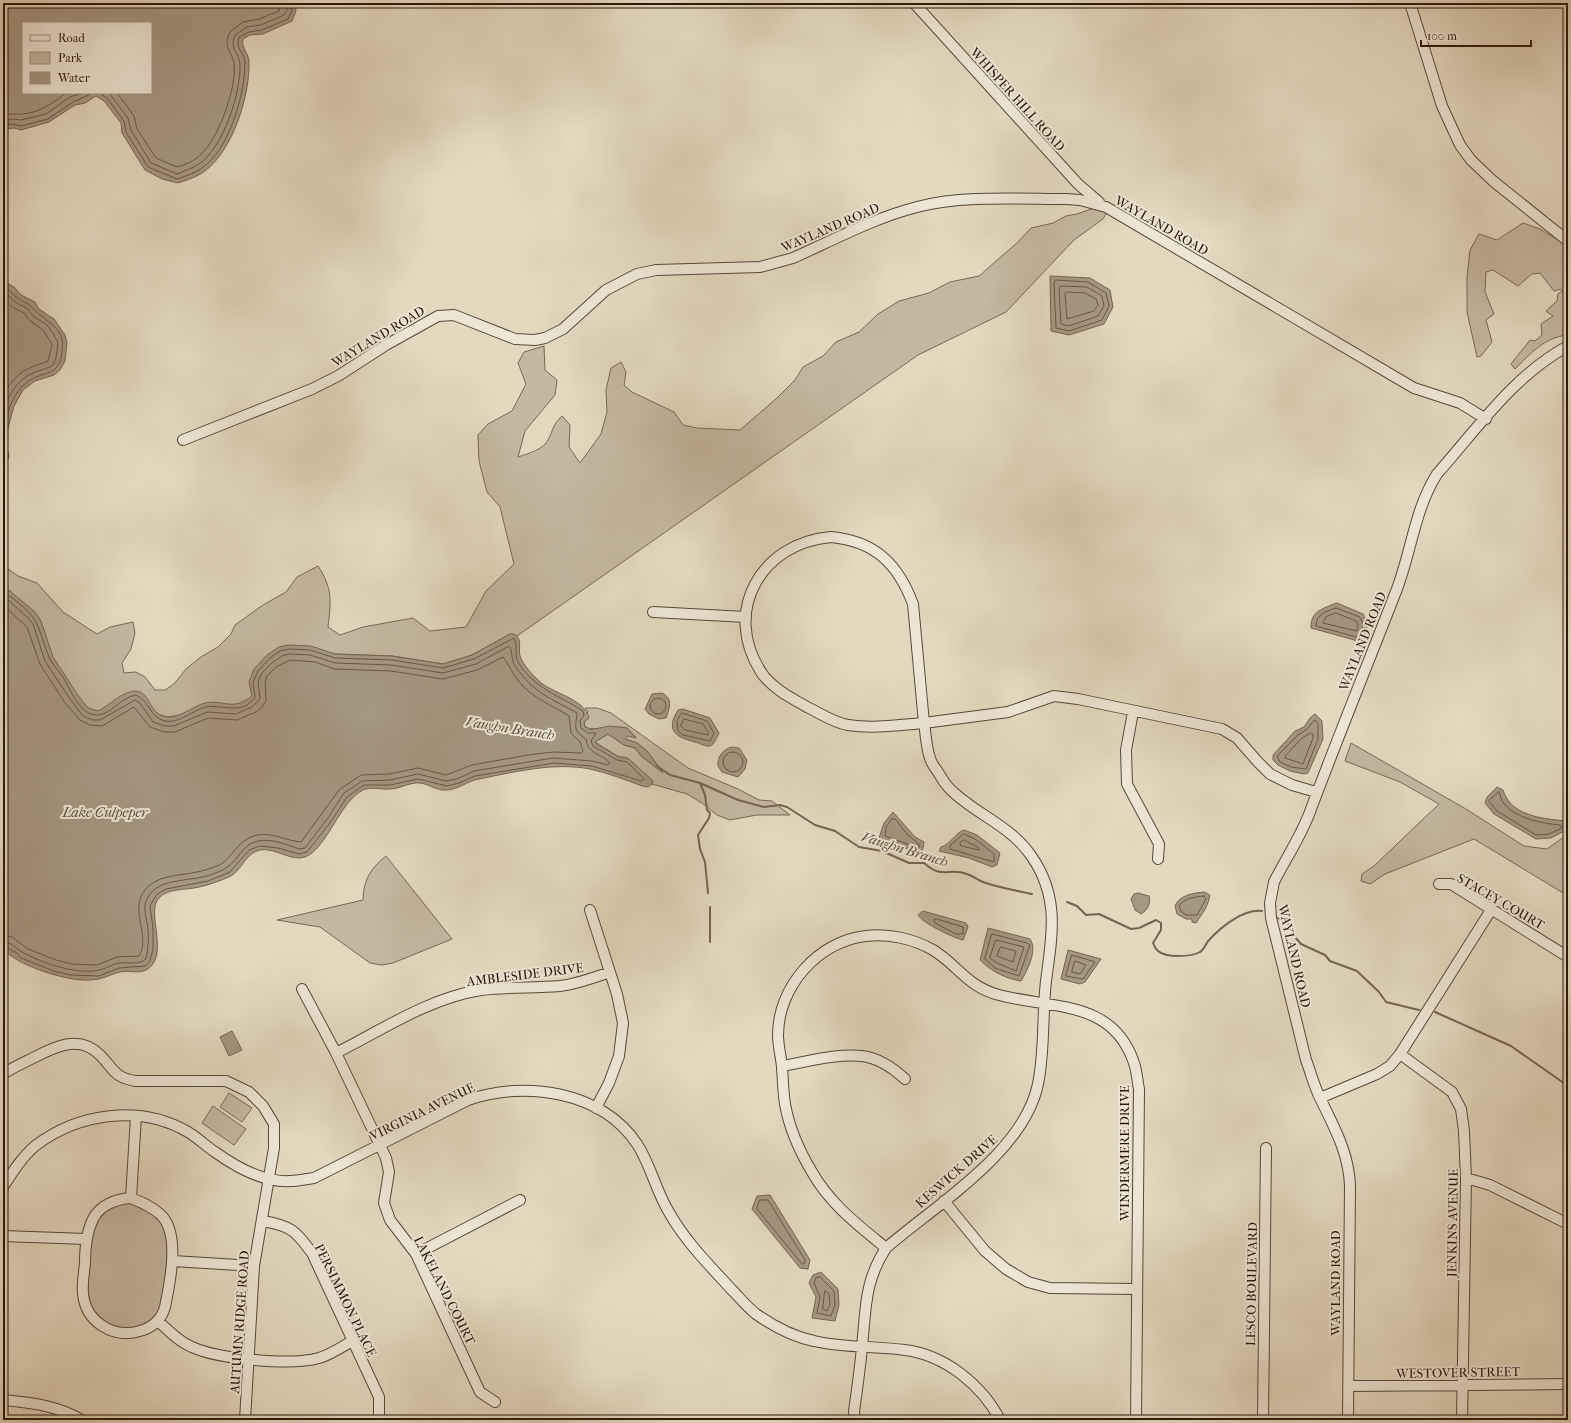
<svg xmlns="http://www.w3.org/2000/svg" width="1571" height="1423" font-family="'IM FELL French Canon',serif">
  <rect width="100%" height="100%" fill="#e3d9bf"/>
  <filter id="stains"><feTurbulence type="fractalNoise" baseFrequency=".005" numOctaves="4"/><feColorMatrix values="0 0 0 0 .2 0 0 0 0 .09 0 0 0 0 .02 0 0 0 .5 -.17"/></filter>
  <radialGradient id="worn" r=".72"><stop offset=".6" stop-color="#630" stop-opacity="0"/><stop offset="1" stop-color="#630" stop-opacity=".3"/></radialGradient>
  <path fill="#c4b8a1" stroke="#786757" d="M1097,207L1107,212L1103,219L1074,240L1006,312L918,355L517,636L510,634L472,655L443,664L392,656L335,654L253,693L251,699L237,706L168,717L154,713L99,712L86,708L3,591V562L4,566L18,576L37,583L63,612L97,634L110,627L133,622L135,633L131,649L122,663L124,673L136,672L145,677L155,690H165L174,684L186,669L201,657L218,647L231,634L235,625L263,605L286,592L297,577L318,566C333,589 331,601 328,627L340,635L363,627L413,618L430,631L466,627L486,591L514,564L500,507L487,492L479,461L478,435L488,424L512,411L526,384L518,363L524,352L544,346L545,370L557,380L555,395L525,431L518,457C529,453 544,450 549,438C554,427 553,425 562,416L570,425L569,447L580,463L601,434L607,412L606,390L611,368L621,362L626,372L624,385L632,392L674,412L683,425L697,428L740,430L777,398L795,380L803,367L823,356L836,342L859,332L878,314L899,301L929,293L950,282L979,276L1018,242L1031,228L1053,223L1066,216L1077,214Z
    M1523,223L1540,229L1568,246V335C1545,337 1531,353 1515,369L1511,364L1530,340L1535,341L1542,335L1541,324L1553,316L1546,311L1557,301L1558,294L1562,291L1561,289L1554,291L1540,273L1532,274L1518,286L1493,270L1486,272L1485,292L1494,314L1486,320L1492,342L1481,356L1477,357L1467,312V277L1470,250L1479,234L1497,240Z
    M585,708H597L611,713L688,768L738,789L759,800L772,801L790,815H757L730,820L717,815L702,803L687,794L652,784L653,781L626,757H619L595,742L608,734L624,745L635,748L641,756L662,771L647,751L637,743L625,739L628,736L636,737C633,735 630,730 626,728C614,724 594,732 585,727L584,722L588,711Z
    M1351,743L1466,809L1524,846L1547,849L1568,834V896L1474,839L1385,874L1370,884L1361,881L1362,874L1374,866L1439,804L1400,782L1345,761Z
    M386,856L452,939L393,963L382,965L370,963L320,927L277,920L363,900C363,880 371,868 386,856Z
    M229,1093L252,1108L242,1122L220,1107Z
    M213,1106L246,1129L234,1145L202,1123Z
    M119,1199L153,1209L170,1233L164,1312L135,1333L113,1332L87,1308L86,1239L93,1218Z"/>
  <path fill="#a59782" stroke="#756353" fill-rule="evenodd" d="M3,3H295L296,11L292,21L263,34L250,35L243,39C241,49 249,53 249,62C250,95 233,150 205,171C197,177 187,180 178,183L162,179L145,170L122,133L121,123L104,101L96,96L85,103L75,105L49,122L21,130L14,128L3,130ZM23,23H151V93H23Z
    M1050,276L1090,278L1110,290L1113,307L1104,324L1069,335L1051,331Z
    M3,281L14,287L21,295L35,302L39,309L54,319L65,335L67,342L65,361L60,370L54,375L35,381L23,390L14,406L8,428L6,444L9,456L3,474Z
    M3,589L10,591L35,612L41,621L53,657L77,694L88,708L98,711C109,706 122,691 136,691C149,692 149,709 159,714C174,724 190,707 205,703C225,699 231,712 252,696L249,682L254,669L267,655L279,647L288,645L311,646L335,654L392,656L443,664L472,655L510,634H514C523,638 518,649 520,656C523,665 532,674 539,681C553,694 584,698 589,718L584,722L585,727L589,730L610,726L627,728L636,738L628,736L625,739L637,743L647,751L663,773L641,756L635,748L624,745L608,734L595,742L596,744L619,757L629,759L653,781L652,784L648,787L642,786C626,780 608,773 590,769C554,762 514,772 479,779C467,781 458,790 446,790C437,791 429,784 420,783C409,782 400,789 390,789C381,790 371,786 363,790C340,801 326,850 305,857C291,862 275,847 260,850C245,853 242,871 229,877C219,881 209,885 199,887C187,890 168,888 159,898C145,911 171,957 146,970C138,974 128,970 120,972C109,975 101,980 90,980C69,982 14,965 3,948Z
    M1337,603L1363,614C1368,624 1370,636 1358,641L1311,628C1310,611 1324,608 1337,603Z
    M662,693C673,699 670,707 666,718L659,719L649,714L645,709L652,694Z
    M683,709L710,718L719,733C717,737 714,745 710,746C706,747 699,743 695,742C676,737 665,731 678,710Z
    M1315,714L1322,721L1323,739L1308,773L1304,774L1290,771L1278,765L1273,760V755L1295,731L1304,727L1310,718Z
    M732,747L739,748L747,760L745,769L738,777L722,772L718,766C717,757 723,749 732,747Z
    M1497,787L1503,790C1511,817 1545,819 1568,821V829L1551,838L1536,839L1494,814L1485,803L1487,797Z
    M893,812L915,837L924,842L922,853L915,852L879,838L884,823Z
    M964,830L977,835L1000,853L997,865L992,867L969,858L939,851L941,847C950,845 955,833 964,830Z
    M1204,892L1210,895C1208,907 1202,914 1196,923L1192,922V919H1186L1177,914L1175,906C1179,895 1194,893 1204,892Z
    M1138,893L1149,896C1151,903 1148,910 1141,914L1135,910L1131,899L1134,894Z
    M923,911L966,923L968,927L963,940C954,938 922,923 918,915Z
    M988,928L1030,939C1038,950 1027,971 1021,981C1006,979 991,971 980,960Z
    M1068,950L1101,959L1085,982L1080,984L1061,979Z
    M232,1031L242,1050L229,1056L220,1037Z
    M770,1195L810,1260L808,1269L800,1268L752,1209L757,1196Z
    M821,1272L838,1289L839,1305L835,1321L812,1318L816,1297L809,1283L813,1275Z"/>
  <g fill="none" stroke-linecap="round" stroke-linejoin="round">
    <path stroke="#685648" stroke-width="1" d="M99,93L107,98L124,121L126,132L148,167L177,179C186,176 195,173 202,168C229,150 245,94 245,63C245,52 235,50 239,37L249,32L262,30L288,19L292,11L291,3
      M109,93L128,118L131,130L151,163L177,174C184,171 193,168 199,164C224,147 241,92 240,64C239,52 229,50 235,35L247,27L261,25L284,15L287,10L286,3
      M117,93L134,116L137,129L156,158L177,167C188,164 198,159 205,150C220,133 237,86 234,64C232,50 222,48 230,32L243,22L259,19L279,11L280,3
      M3,115C10,113 16,115 22,114C39,113 53,103 66,93
      M3,121L13,119L21,120L46,114L70,97L83,93
      M3,126L13,124L21,126L48,119L73,102L93,93
      M1056,280L1088,282L1106,293L1109,306L1102,320L1069,331L1056,328L1054,283Z
      M3,286C9,289 13,295 19,299C28,304 29,304 36,311C49,325 66,327 62,352C61,358 60,364 56,368C51,374 41,374 34,378C13,388 5,415 3,437
      M1061,286L1087,287L1102,296L1104,306L1098,316L1069,326L1061,324L1059,288Z
      M3,291L15,302L28,309L33,316L47,325L53,333L58,343L56,358L53,365C48,369 39,370 33,373C16,380 7,397 3,414
      M1067,292L1085,293L1096,299L1098,305L1094,311L1067,319L1065,294Z
      M3,298L12,307L24,313L29,320L43,330L52,344L48,361C23,370 17,372 3,395
      M3,593C10,595 15,600 21,605C41,622 39,633 49,657C52,664 58,670 63,677C70,689 79,714 96,715C110,716 121,697 136,695C149,700 150,718 165,721C179,724 193,710 206,707C224,704 242,716 255,697L253,682L258,671L270,658L280,651L289,649L310,650L335,658L392,660L443,668L474,659L514,638C518,645 514,655 518,662C535,689 558,695 583,711L584,715L580,721L581,728L588,733H596L591,741L593,746L617,760L627,762L644,779L641,781L592,766L554,763L475,776L459,783L447,786L418,779L390,785H364L347,797L332,820L307,852L299,854L278,848L260,846L249,850L230,872L208,881L166,889L157,894L150,906L153,928V949L150,961L145,966L119,968L99,976L70,975L54,971L21,958L17,953L3,946
      M3,599H7L28,618L33,624L45,661L70,699L83,716L92,720H100L135,700L140,703L153,722L165,726H174L207,712L236,714L252,707L260,699L258,682L262,673L273,662L282,656L289,654L310,655L335,663L391,665L443,673L476,664L509,646C513,651 511,660 515,666C534,693 550,698 577,713C576,727 572,730 586,739C587,754 602,754 610,763L608,765L592,761L553,758L474,771L457,779L446,781L418,774L390,780L362,781L344,793L328,818L305,848L299,849C288,845 271,838 258,841C241,845 239,860 226,868C222,871 215,873 210,875C190,882 157,877 147,899C142,908 147,919 148,929C149,938 148,949 146,959C139,965 128,962 119,963C112,964 106,969 99,970C78,975 45,964 26,954C18,951 12,942 3,941
      M3,605L27,627L40,664L65,703L80,720L90,725L102,726L134,707L150,727L164,732H175L208,718L237,720L256,712L263,706L266,700L265,682L267,676L276,667L290,660L315,662L334,669L391,671L443,679L477,670L503,657C509,664 513,675 520,683C534,699 552,705 569,716L571,733L580,742L583,751L581,753L553,752L528,755L472,765L446,775L418,768L389,774L361,775L339,790L301,842C287,841 272,832 257,835C240,839 236,851 225,861C220,866 211,868 205,870C184,877 151,872 141,897C133,915 150,939 139,956L117,957L97,965L72,964L56,960L28,949L12,937L3,935
      M1336,608L1360,617L1363,624L1361,636L1357,637L1316,626C1316,614 1327,611 1336,608Z
      M1336,613L1356,621L1358,624L1357,631L1323,623L1326,617Z
      M650 706a8 8 0 1 1 16 0a8 8 0 1 1-16 0Z
      M682,713L707,721L714,733L710,741L683,735L678,731L677,721Z
      M684,719L703,724L708,732V735L685,730L681,726Z
      M1315,720L1318,724V739L1306,769L1291,767L1280,762L1277,756L1298,735L1306,730Z
      M1311,733L1313,734V738L1303,764L1285,758V756L1301,739Z
      M723 762a10 10 0 1 1 20 0a10 10 0 1 1-20 0Z
      M1499,792C1500,795 1501,798 1502,801C1515,819 1541,823 1560,825L1562,828L1549,834L1536,835L1497,811L1489,801Z
      M892,819H895L907,834L919,844V848L885,836L886,828Z
      M964,834L975,839L994,854V862L950,849V846Z
      M964,840L979,848V850L961,846L960,843Z
      M1204,896L1206,899L1197,915H1186L1181,911L1179,906C1184,898 1195,897 1204,896Z
      M937,919L963,927V934H956L935,923L934,920Z
      M992,934L1027,943L1030,945L1019,976L995,968L985,959Z
      M996,940L1024,947L1016,971L997,963L990,958Z
      M1001,947L1016,951L1013,962L997,956Z
      M1072,955L1095,962L1083,979L1066,976Z
      M1075,961L1086,965L1080,974L1072,972Z
      M760,1200H768L805,1260L804,1264H802L757,1209Z
      M820,1277L834,1291L835,1305L831,1316L817,1313L820,1297L814,1283L816,1278Z
      M825,1291L829,1294L830,1304L827,1311L823,1309Z"/>
    <path stroke="#756353" stroke-width="2" d="M657,766L670,775L700,783L738,800L764,807L780,805L787,807L815,825L835,831L859,847L882,851L909,863H924C943,880 948,867 967,874C973,876 978,880 983,882C999,888 1015,890 1032,894
      M700,783L705,795L707,810L710,813L709,818L698,835L700,849L705,862L708,893
      M1067,902L1077,906L1086,915L1099,914L1131,929L1139,928L1156,920L1161,923V930L1153,943C1154,946 1156,949 1158,951C1166,958 1191,957 1200,952C1204,950 1206,943 1209,940C1221,927 1243,909 1262,911
      M710,907V942
      M1278,918L1292,926L1294,936L1301,944L1325,955L1330,961L1357,971L1379,992L1386,1002L1419,1010
      M1435,1012L1511,1046L1568,1086"/>
    <g stroke="#5a473a" stroke-width="12">
      <path id="minor" d="M914,3L1078,184L1099,202
        M1410,3L1442,106L1460,145L1471,160L1493,181L1568,241
        M183,440L312,389L338,376L386,345L438,316L454,315L515,339L535,340L545,338L563,329L606,290L637,274L656,270L760,267L793,258C833,240 874,218 917,207C961,195 1020,199 1066,199L1080,200L1106,207L1414,388L1460,403L1486,419
        M831,537C875,541 898,564 913,604L924,723C899,725 873,729 848,725C835,723 821,714 809,708C793,699 771,688 761,672C722,611 761,543 831,537Z
        M653,612L746,617
        M1133,712L1126,750L1127,784L1159,844L1158,859
        M1439,884H1451L1568,957
        M590,910L617,994L623,1023L619,1056L609,1083L596,1108
        M302,989L336,1053L386,1158L389,1172L384,1203L390,1220L416,1254L480,1392L495,1402
        M336,1053C382,1030 429,998 481,990C507,987 534,988 560,986C577,984 593,978 610,972
        M1400,1054L1452,1092L1461,1109L1464,1131L1466,1178L1462,1420
        M782,1066C806,1062 838,1053 862,1056C879,1058 893,1068 905,1079
        M3,1074C12,1068 23,1063 33,1058C54,1047 79,1034 100,1055C114,1069 114,1078 136,1081H226L249,1092L263,1106L274,1124V1148L254,1266L245,1420
        M1320,1098L1377,1074L1390,1066L1400,1054L1491,910
        M1466,1178L1490,1185L1568,1224
        M3,1187C12,1173 22,1157 35,1146C78,1113 140,1104 188,1132C198,1138 206,1146 215,1152C236,1167 263,1183 290,1181C298,1181 306,1179 314,1178L468,1100C524,1080 602,1091 637,1144C651,1165 656,1192 670,1214C686,1242 710,1266 732,1290C740,1298 747,1307 756,1314C773,1326 794,1337 814,1341C844,1348 875,1346 905,1350C945,1355 982,1385 1000,1420
        M131,1198C141,1202 151,1206 160,1214C181,1233 170,1282 165,1307C162,1319 152,1328 140,1331C113,1339 86,1322 83,1294C82,1284 84,1273 85,1263C85,1248 86,1233 93,1219C100,1205 116,1199 131,1198Z
        M131,1198L136,1116
        M944,1201L985,1251L1006,1269L1028,1282L1050,1288L1136,1289
        M263,1221C291,1226 295,1230 312,1253L379,1397V1414
        M3,1236L86,1239
        M886,1248C858,1225 830,1204 812,1172C800,1152 789,1127 785,1104C783,1092 783,1080 782,1067C781,1057 778,1045 778,1035C778,987 818,941 866,936C888,933 914,939 933,950C958,965 966,986 999,995C1051,1009 1113,999 1134,1063C1137,1071 1137,1080 1139,1089L1136,1420
        M416,1254L520,1200
        M173,1261L254,1266
        M158,1321C168,1330 179,1342 192,1347C218,1359 291,1366 319,1358C330,1355 342,1347 352,1341
        M1348,1386L1568,1384
        M3,1400C32,1403 56,1405 82,1420
        M855,1420L854,1411C857,1390 860,1369 862,1347C866,1309 864,1282 886,1248C937,1204 1024,1152 1038,1084C1045,1050 1042,1015 1046,981C1052,936 1060,898 1032,857C1011,825 974,814 949,788C944,783 941,777 938,772C935,768 931,763 930,758C926,747 926,735 924,723L1008,712L1054,696L1078,699L1222,729L1237,738L1257,761L1270,774L1292,785L1316,792
        M1263,1420L1266,1148
        M1348,1420L1350,1186C1349,1153 1334,1127 1320,1098C1314,1086 1311,1073 1306,1060L1271,918L1270,903L1274,882C1286,858 1302,835 1311,809C1338,737 1367,666 1395,594C1411,555 1414,510 1437,474C1477,429 1514,375 1568,346"/>
    </g>
    <use href="#minor" stroke="#ede6d5" stroke-width="10"/>
  </g>
  <g text-anchor="middle" stroke-width="4" stroke-linejoin="round" paint-order="stroke">
    <g font-size="13" fill="#2c160d" stroke="#ede6d5">
      <text transform="translate(1018 99) rotate(48)" y="5">WHISPER HILL ROAD</text>
      <text transform="translate(1162 225) rotate(30)" y="5">WAYLAND ROAD</text>
      <text transform="translate(830 227) rotate(-23)" y="5">WAYLAND ROAD</text>
      <text transform="translate(378 336) rotate(-31)" y="5">WAYLAND ROAD</text>
      <text transform="translate(1362 641) rotate(-68)" y="5">WAYLAND ROAD</text>
      <text transform="translate(1501 901) rotate(30)" y="5">STACEY COURT</text>
      <text transform="translate(1295 956) rotate(77)" y="5">WAYLAND ROAD</text>
      <text transform="translate(525 974) rotate(-7)" y="5">AMBLESIDE DRIVE</text>
      <text transform="translate(422 1111) rotate(-26)" y="5">VIRGINIA AVENUE</text>
      <text transform="translate(1124 1153) rotate(-90)" y="5">WINDERMERE DRIVE</text>
      <text transform="translate(956 1171) rotate(-41)" y="5">KESWICK DRIVE</text>
      <text transform="translate(1452 1223) rotate(-89)" y="5">JENKINS AVENUE</text>
      <text transform="translate(1335 1283) rotate(-90)" y="5">WAYLAND ROAD</text>
      <text transform="translate(1251 1284) rotate(-89)" y="5">LESCO BOULEVARD</text>
      <text transform="translate(445 1290) rotate(63)" y="5">LAKELAND COURT</text>
      <text transform="translate(346 1300) rotate(64)" y="5">PERSIMMON PLACE</text>
      <text transform="translate(239 1322) rotate(-86)" y="5">AUTUMN RIDGE ROAD</text>
      <text transform="translate(1458 1372) rotate(-1)" y="5">WESTOVER STREET</text>
    </g>
    <g font-size="14" font-style="italic" fill="#5c4a3c" stroke="#ede6d5">
      <text transform="translate(510 728) rotate(9)" y="5">Vaughn Branch</text>
      <text x="105" y="817">Lake Culpeper</text>
      <text transform="translate(905 849) rotate(17)" y="5">Vaughn Branch</text>
    </g>
  </g>
  <rect width="1571" height="1423" fill="none" stroke="#e3d9bf" stroke-width="16"/>
  <rect x="4" y="4" width="1563" height="1415" fill="none" stroke="#2c160d" stroke-width="2"/>
  <rect x="8" y="8" width="1555" height="1407" fill="none" stroke="#2c160d"/>
  <rect x="22" y="22" width="130" height="72" fill="#ede6d5" stroke="#a09385"/>
  <rect x="30" y="35" width="20" height="6" fill="#ede6d5" stroke="#a09385"/>
  <text x="58" y="42" font-size="12" fill="#2c160d">Road</text>
  <rect x="30" y="52" width="20" height="12" fill="#c4b8a1" stroke="#a09385"/>
  <text x="58" y="62" font-size="12" fill="#2c160d">Park</text>
  <rect x="30" y="72" width="20" height="12" fill="#a59782" stroke="#a09385"/>
  <text x="58" y="82" font-size="12" fill="#2c160d">Water</text>
  <path d="M1421 40v6h110v-6" fill="none" stroke="#2c160d" stroke-width="2"/>
  <text x="1427" y="40" font-size="12" fill="#2c160d" stroke="#ede6d5" stroke-width="3" paint-order="stroke">100 m</text>
  <rect width="100%" height="100%" filter="url(#stains)"/>
  <rect width="100%" height="100%" fill="url(#worn)"/>
</svg>
